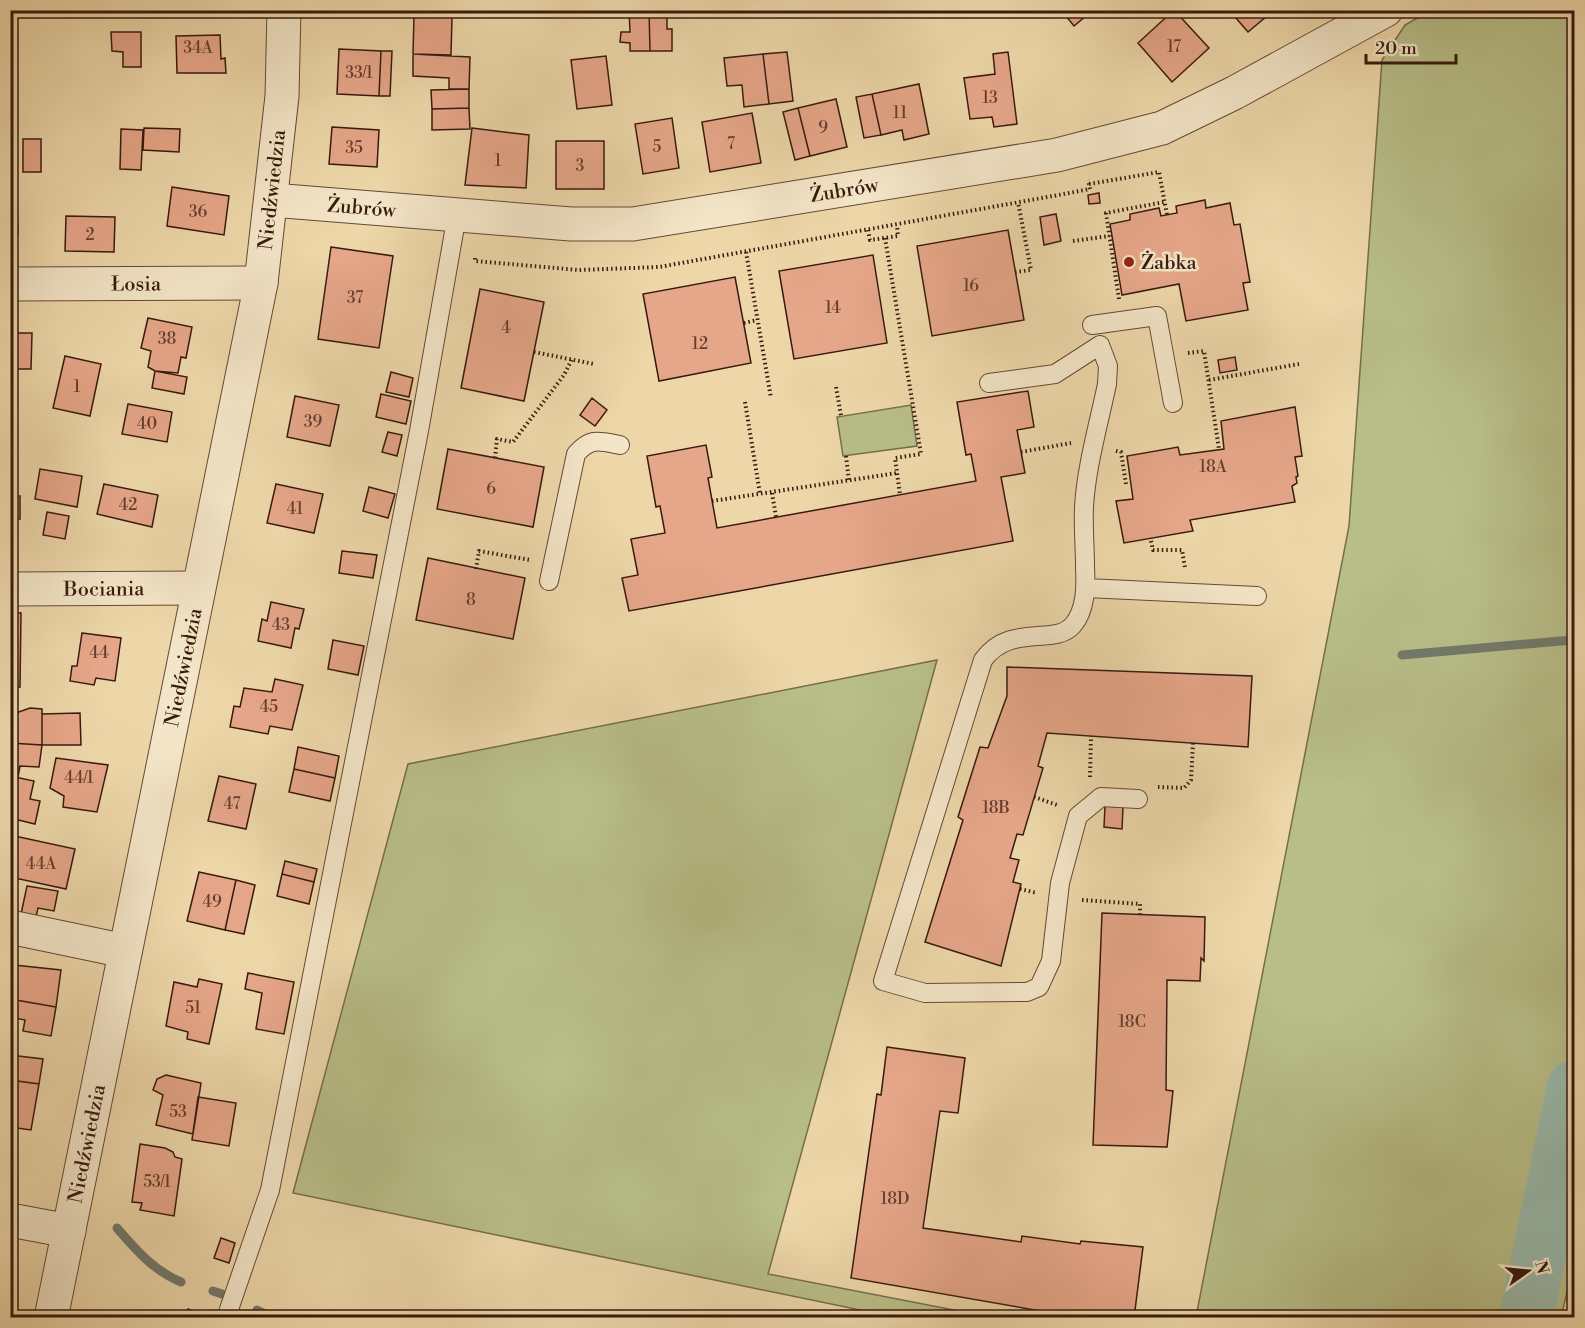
<svg xmlns="http://www.w3.org/2000/svg" width="1585" height="1328" font-family="'Libre Bodoni',serif">
  <rect width="100%" height="100%" fill="#edd7a9"/>
  <filter id="stains"><feTurbulence type="fractalNoise" baseFrequency=".00333" numOctaves="4"/><feColorMatrix values="0 0 0 0 .2 0 0 0 0 .09 0 0 0 0 .02 0 0 0 .5 -.17"/></filter>
  <radialGradient id="worn" r=".72"><stop offset=".6" stop-color="#630" stop-opacity="0"/><stop offset="1" stop-color="#630" stop-opacity=".3"/></radialGradient>
  <path fill="#b8be88" stroke="#786c4b" stroke-width="1.5" d="M1431,10L1574,11V1264L1561,1317H1196L1349,526L1382,60L1405,25Z
    M911,405L917,446L843,456L837,417Z
    M937,660L768,1274L990,1317H894L293,1193L408,764Z"/>
  <g fill="none" stroke-linecap="round" stroke-linejoin="round">
    <path stroke="#72796c" stroke-width="9" d="M1402,655L1572,640
      M117,1228C136,1250 154,1271 181,1282
      M213,1291L222,1294
      M257,1310L265,1314L296,1318"/>
    <path stroke="#99b9aa" stroke-width="54" d="M1526,1318L1574,1087"/>
  </g>
  <path fill="#e6a689" stroke="#381a0e" stroke-width="1.5" d="M365,10H397V16H365Z
    M629,10H649L650,51H630V43L620,42L621,32H630Z
    M649,10H667V29H672V51H650Z
    M1061,10H1093L1074,26Z
    M1174,10L1209,48L1172,82L1138,43Z
    M1229,10H1274L1248,32Z
    M414,16L452,17L451,55L413,54Z
    M111,32H141V67H123V52L112,51Z
    M220,35L221,59L225,58L226,73H177L176,36Z
    M339,49L381,51L379,96L337,94Z
    M381,51H392L390,96H379Z
    M787,52L793,101L769,104L763,54Z
    M1008,52L1017,124L994,127L992,117L970,119L964,78L995,74L993,54Z
    M413,54L470,57L469,89H449V78L413,76Z
    M763,54L769,104L744,107L742,85L727,86L724,58Z
    M606,56L612,105L577,109L571,60Z
    M919,84L929,134L904,140L902,130L881,135L872,94Z
    M469,89V108L432,109L431,90Z
    M872,94L881,135L864,138L856,97Z
    M836,99L847,147L810,156L798,108Z
    M469,108L470,129L432,130V109Z
    M798,108L810,156L795,160L783,112Z
    M752,113L761,163L710,172L702,122Z
    M672,118L679,168L643,174L635,124Z
    M332,127L379,130L377,167L329,164Z
    M144,128L180,129L179,152L143,150Z
    M472,128L529,135L526,188L465,185Z
    M121,129L143,130L141,170L120,169Z
    M23,139H41V172H23Z
    M556,141H604V189H556Z
    M172,187L229,196L224,235L167,226Z
    M1099,193L1100,203L1089,204L1088,195Z
    M1205,200L1206,208L1230,203L1234,225L1240,224L1250,282L1243,283L1248,310L1186,321L1179,284L1122,295L1110,224L1130,220V214L1159,208L1161,216L1177,213L1176,206Z
    M10,204H17L18,234L10,235Z
    M1056,214L1061,241L1044,245L1040,217Z
    M66,216L115,217L114,252L65,251Z
    M1008,230L1024,320L932,336L917,246Z
    M331,247L393,256L379,348L318,339Z
    M873,255L887,343L794,359L779,271Z
    M735,277L751,363L659,381L643,294Z
    M480,289L544,302L524,401L461,388Z
    M148,318L192,327L186,358L181,357L178,373L155,371L148,367L151,351L141,348Z
    M10,333H32L31,369H10Z
    M65,356L101,364L90,416L53,408Z
    M1235,357L1237,370L1220,373L1218,360Z
    M155,371L187,377L184,394L152,388Z
    M391,372L413,378L409,397L386,392Z
    M1028,391L1034,427L1017,430L1025,473L1001,477L1013,541L629,611L622,578L638,575L631,539L665,533L660,506L656,507L647,456L706,445L712,477L708,478L717,528L976,481L971,454L966,455L957,402Z
    M381,394L411,401L406,424L376,417Z
    M295,396L339,405L330,446L287,437Z
    M592,398L607,410L595,426L580,415Z
    M128,404L172,412L167,442L122,434Z
    M1295,407L1302,456L1295,457L1298,476L1296,477L1297,483L1292,486L1295,502L1190,520L1193,531L1124,543L1116,501L1133,499L1127,456L1178,447L1180,455L1224,449L1221,421Z
    M388,432L402,435L397,456L382,452Z
    M448,449L544,467L533,527L437,509Z
    M40,469L82,476L77,507L35,499Z
    M104,484L158,495L152,527L97,514Z
    M276,484L323,494L314,533L267,523Z
    M369,487L395,494L388,518L363,511Z
    M10,496H20V519H10Z
    M47,512L69,516L65,539L43,535Z
    M342,551L377,555L373,578L339,573Z
    M428,558L525,578L513,639L416,620Z
    M271,602L304,609L299,629L295,628L291,648L258,641L262,619L267,621Z
    M10,613H21L20,687H10Z
    M82,633L121,638L115,681L96,678L94,685L70,681L72,666H77Z
    M333,640L364,646L358,675L328,669Z
    M1007,667L1252,676L1248,747L1047,733L1038,766L1043,768L1023,835L1017,834L1010,858L1019,860L1013,882L1021,884L1001,966L925,942L963,820L958,817L980,747L988,748L1007,696Z
    M275,679L303,685L292,730L270,726L268,734L230,727L234,706L240,707L244,688L272,692Z
    M30,708L42,709V745L10,743V715Z
    M80,713L81,745H42V714Z
    M10,743L42,745L39,767L20,766L18,777L10,776Z
    M298,747L339,756L335,778L294,769Z
    M56,758L108,765L97,812L63,807L64,796L50,788Z
    M294,769L335,778L330,801L289,792Z
    M10,776L34,781L30,799L40,801L35,824L10,818Z
    M219,776L256,784L246,829L208,821Z
    M1105,806L1123,807L1122,829L1104,827Z
    M10,835L75,849L66,889L10,877Z
    M285,861L317,869L314,882L282,874Z
    M199,872L236,880L225,930L187,921Z
    M282,874L314,882L309,904L277,896Z
    M236,880L255,885L244,934L225,930Z
    M27,886L58,891L54,911L38,908L36,917L21,914Z
    M1102,913L1205,917L1204,961L1201,958L1200,981L1167,980L1166,1090L1173,1091L1167,1147L1093,1145Z
    M14,965L61,970L56,1007L10,999Z
    M248,973L294,982L284,1034L256,1029L262,993L245,989Z
    M199,979L222,984L209,1044L187,1039L188,1032L166,1026L174,982L197,987Z
    M10,999L56,1007L51,1036L23,1031L25,1020L10,1017Z
    M887,1047L965,1058L958,1113L940,1111L923,1228L1021,1242L1022,1236L1080,1244L1081,1241L1143,1247L1134,1318H1081L851,1278L877,1094L881,1095Z
    M10,1055L43,1059L39,1084L10,1080Z
    M166,1075L201,1083L193,1134L156,1125L163,1095L153,1090L157,1079Z
    M10,1080L39,1084L31,1130L10,1127Z
    M198,1097L236,1103L229,1146L192,1140Z
    M140,1144L165,1148L173,1152L175,1157L182,1159L174,1216L140,1210L142,1203L132,1202Z
    M221,1238L235,1243L229,1263L214,1258Z
    M188,1309L211,1318H185Z"/>
  <g fill="none" stroke-linecap="round" stroke-linejoin="round">
    <g stroke="#654935" stroke-width="20">
      <path id="lane" d="M1092,325L1157,316L1173,403
        M989,383L1055,374L1100,345L1108,366L1107,384C1099,423 1086,468 1084,507C1083,527 1085,547 1085,567C1086,586 1086,610 1073,625C1054,647 1011,622 983,660L883,981L925,993L1027,992L1039,987L1051,961L1060,883L1078,816L1101,797L1138,799
        M549,581L576,454C591,437 599,441 620,445
        M1086,588L1257,596
        M226,1318L270,1190L419,431L457,215"/>
    </g>
    <g stroke="#654935" stroke-width="35">
      <g id="street">
        <path id="s1" d="M272,200L571,224H633L1057,155L1162,128L1234,93L1386,10"/>
        <path id="s2" d="M10,284L261,283"/>
        <path id="s3" d="M10,589L198,588"/>
        <path d="M10,927L125,951"/>
        <path d="M10,1220L69,1231"/>
        <path id="s4" d="M51,1318L261,283L282,96L284,10"/>
      </g>
    </g>
    <path stroke="#381a0e" stroke-width="4" stroke-dasharray="1.5 3" stroke-linecap="butt" d="M1089,184L1159,172L1167,215
      M868,230L870,240L898,236L897,225
      M885,238L921,454L895,458L900,495
      M1073,241L1109,236
      M746,252L771,398
      M475,258V261L579,270L659,267L1064,194L1090,189L1088,180
      M1015,272L1031,270L1018,202
      M1119,299L1106,213L1164,202
      M744,323L757,320
      M534,352L594,364
      M1188,353L1204,351L1219,449
      M1209,380L1299,364
      M836,387L841,416
      M745,402L760,494
      M1116,451L1121,452L1126,484
      M1021,452L1071,443
      M846,456L849,481
      M495,458L497,439L513,442L564,375L572,359
      M772,493L776,517
      M712,501L897,473
      M1151,541L1153,550H1182L1185,568
      M476,569L479,551L530,560
      M1090,777L1091,736
      M1158,787L1184,788L1191,780L1193,743
      M1034,797L1057,805
      M1020,889L1037,893
      M1082,900L1140,904V915"/>
    <use href="#lane" stroke="#f3e5c7" stroke-width="18"/>
    <use href="#street" stroke="#f3e5c7" stroke-width="33"/>
  </g>
  <circle fill="#8f2418" stroke="#f3e5c7" stroke-width="2" cx="1129" cy="262" r="6"/>
  <g text-anchor="middle" stroke-width="5" stroke-linejoin="round" paint-order="stroke">
    <g font-size="16" fill="#643d2d">
      <text x="1174" y="52">17</text>
      <text x="198" y="53">34A</text>
      <text x="359" y="78">33/1</text>
      <text x="990" y="103">13</text>
      <text x="900" y="118">11</text>
      <text x="823" y="133">9</text>
      <text x="731" y="149">7</text>
      <text x="657" y="152">5</text>
      <text x="354" y="153">35</text>
      <text x="498" y="166">1</text>
      <text x="580" y="171">3</text>
      <text x="198" y="217">36</text>
      <text x="90" y="240">2</text>
      <text x="971" y="291">16</text>
      <text x="355" y="303">37</text>
      <text x="833" y="313">14</text>
      <text x="506" y="333">4</text>
      <text x="167" y="344">38</text>
      <text x="700" y="349">12</text>
      <text x="77" y="392">1</text>
      <text x="313" y="427">39</text>
      <text x="147" y="429">40</text>
      <text x="1213" y="472">18A</text>
      <text x="491" y="494">6</text>
      <text x="128" y="510">42</text>
      <text x="295" y="514">41</text>
      <text x="471" y="605">8</text>
      <text x="281" y="630">43</text>
      <text x="99" y="658">44</text>
      <text x="269" y="712">45</text>
      <text x="79" y="783">44/1</text>
      <text x="232" y="809">47</text>
      <text x="996" y="813">18B</text>
      <text x="41" y="869">44A</text>
      <text x="212" y="907">49</text>
      <text x="193" y="1013">51</text>
      <text x="1132" y="1027">18C</text>
      <text x="178" y="1117">53</text>
      <text x="157" y="1187">53/1</text>
      <text x="895" y="1204">18D</text>
    </g>
    <g font-size="20" fill="#381a0e" stroke="#f3e5c7">
      <text dy="7" stroke="none"><textPath href="#s4" startOffset="1150">Niedźwiedzia</textPath></text>
      <text dy="7" stroke="none"><textPath href="#s1" startOffset="576">Żubrów</textPath></text>
      <text dy="7" stroke="none"><textPath href="#s1" startOffset="90">Żubrów</textPath></text>
      <text dy="7" stroke="none"><textPath href="#s2" startOffset="126">Łosia</textPath></text>
      <text dy="7" stroke="none"><textPath href="#s3" startOffset="94">Bociania</textPath></text>
      <text dy="7" stroke="none"><textPath href="#s4" startOffset="664">Niedźwiedzia</textPath></text>
      <text dy="7" stroke="none"><textPath href="#s4" startOffset="178">Niedźwiedzia</textPath></text>
    </g>
    <g font-size="20" fill="#381a0e" stroke="#f3e5c7" text-anchor="start">
      <text x="1141" y="269">Żabka</text>
    </g>
  </g>
  <rect width="1585" height="1328" fill="none" stroke="#edd7a9" stroke-width="36"/>
  <rect x="12" y="12" width="1561" height="1304" fill="none" stroke="#381a0e" stroke-width="3"/>
  <rect x="18" y="18" width="1549" height="1292" fill="none" stroke="#381a0e" stroke-width="1.5"/>
  <g transform="translate(1528 1271) rotate(75)" stroke="#f3e5c7" stroke-width="4.5" paint-order="stroke">
  <path d="M0-4.5L10 22L0 15L-10 22Z" fill="#381a0e"/>
  <text y="-9" font-size="16" font-weight="bold" text-anchor="middle" fill="#381a0e">N</text>
  </g>
  <path d="M1366 54v9h90v-9" fill="none" stroke="#381a0e" stroke-width="3"/>
  <text x="1375" y="54" font-size="18" fill="#381a0e" stroke="#f3e5c7" stroke-width="4.5" paint-order="stroke">20 m</text>
  <rect width="100%" height="100%" filter="url(#stains)"/>
  <rect width="100%" height="100%" fill="url(#worn)"/>
</svg>
